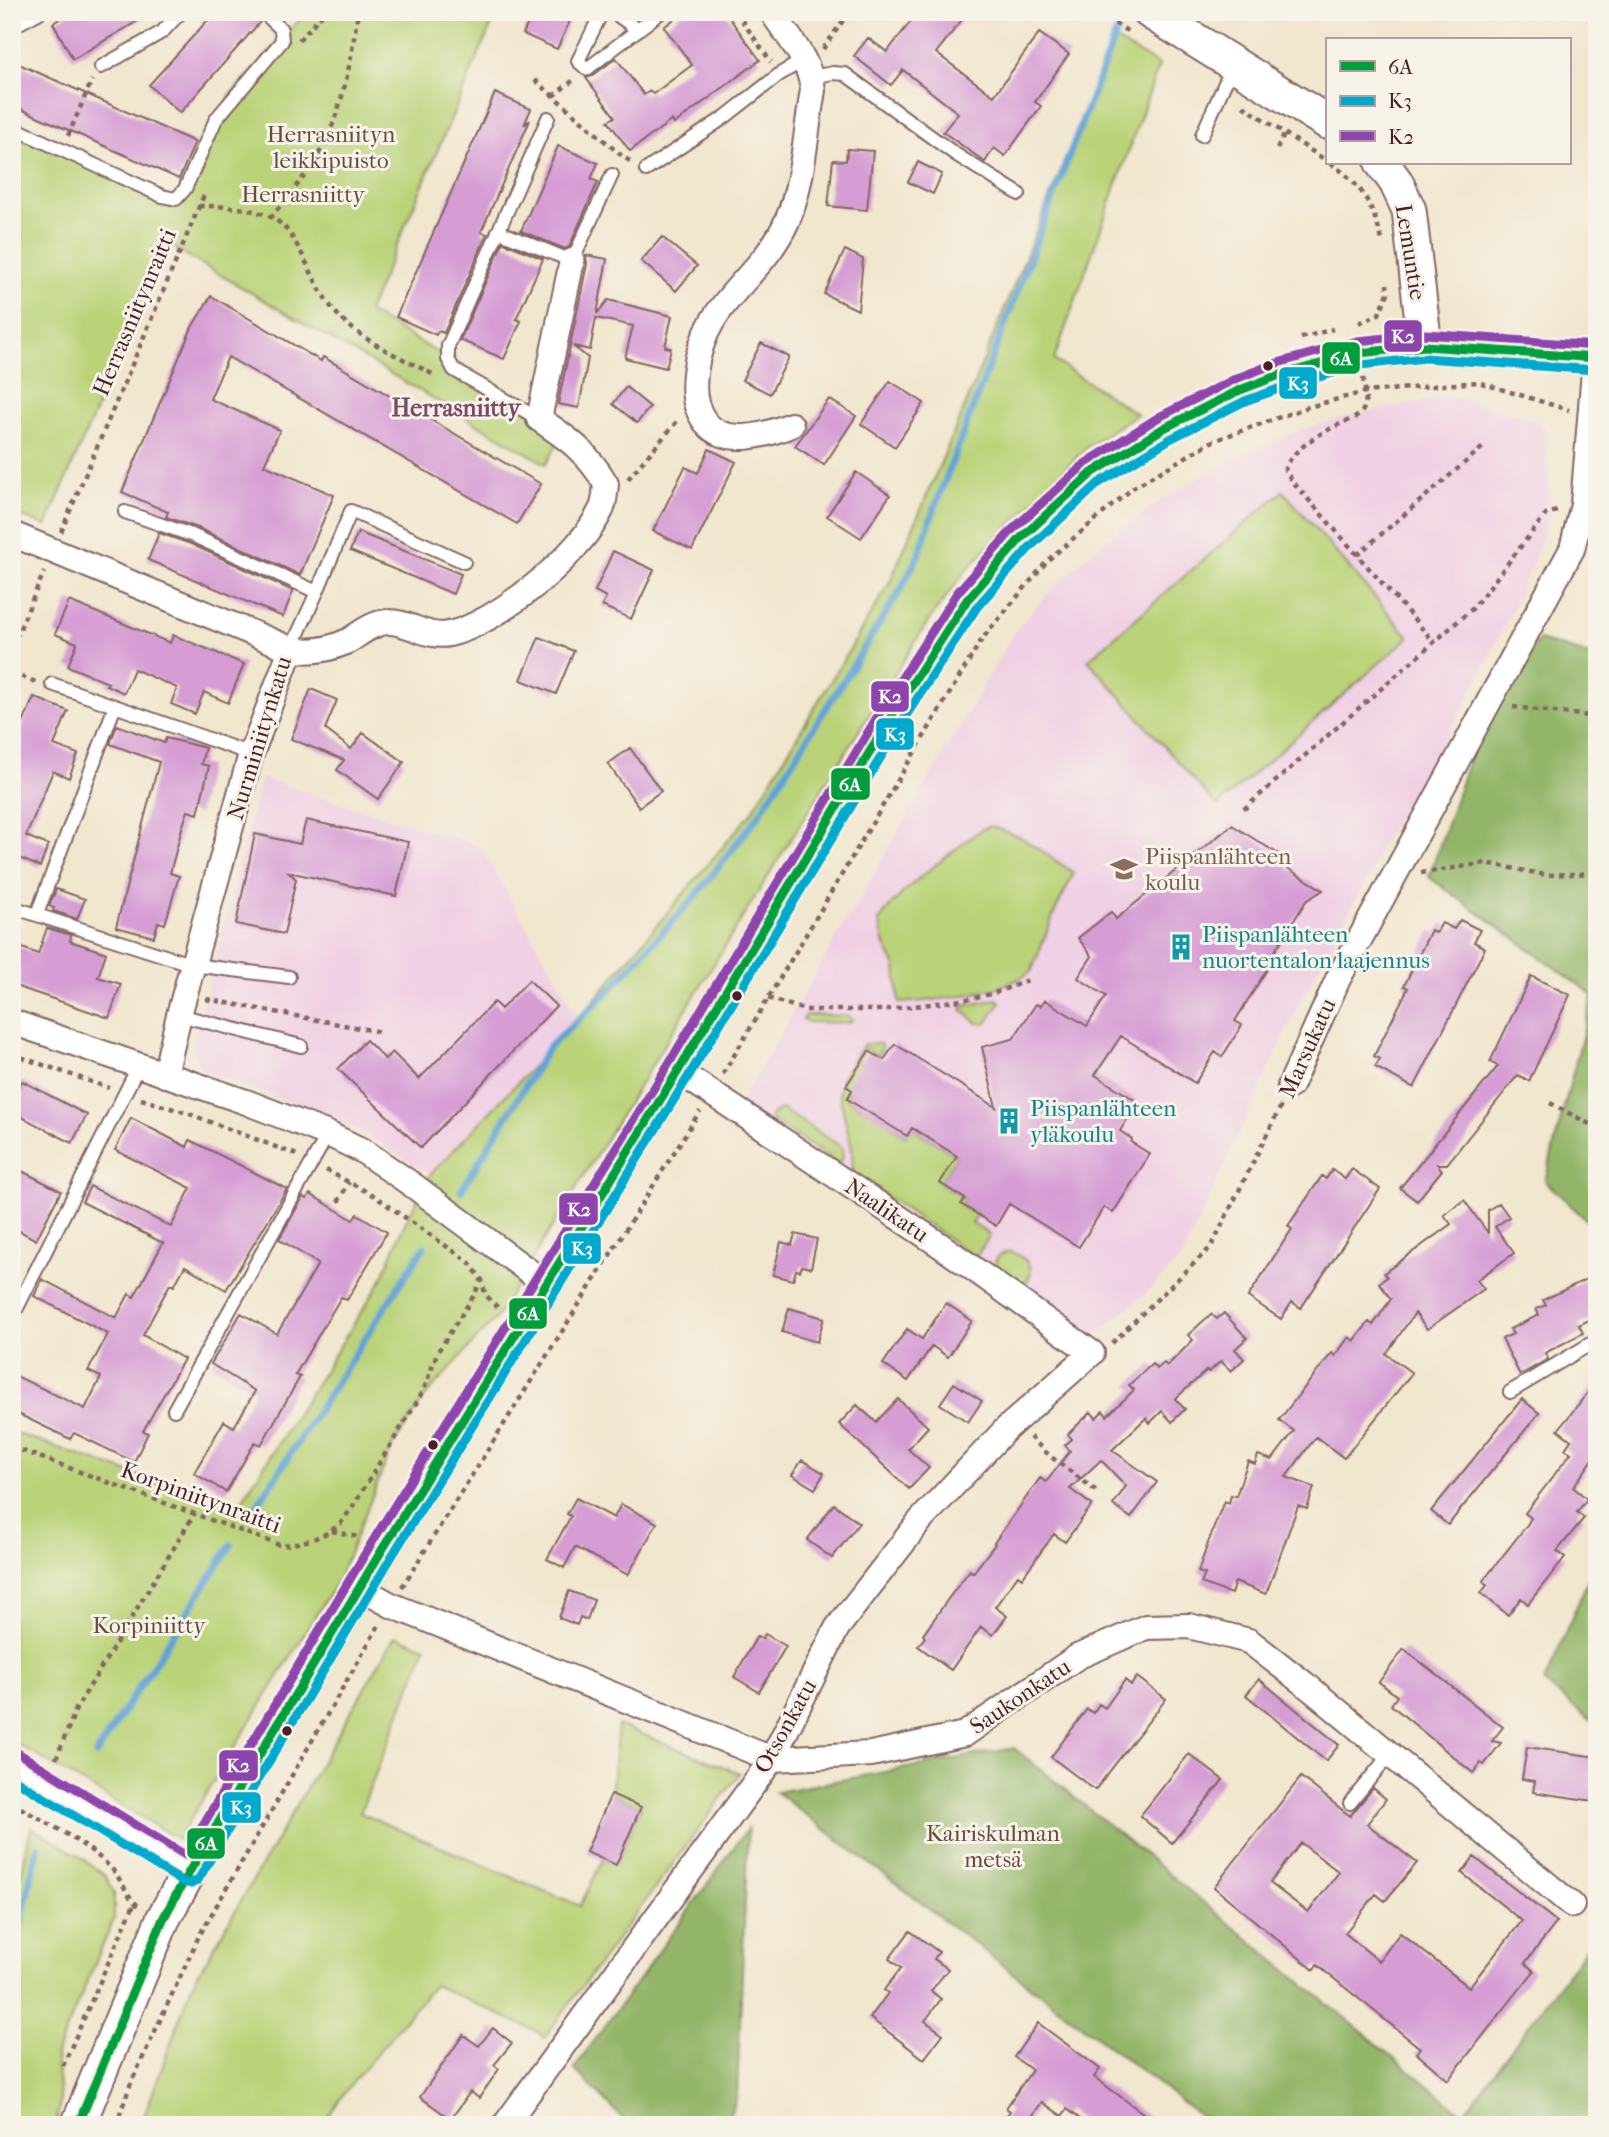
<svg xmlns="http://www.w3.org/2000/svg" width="1609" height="2137" font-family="'IM FELL French Canon',serif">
  <rect width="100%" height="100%" fill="#f7f3e8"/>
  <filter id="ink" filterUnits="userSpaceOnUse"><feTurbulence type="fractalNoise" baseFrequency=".0143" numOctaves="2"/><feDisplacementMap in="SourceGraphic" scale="14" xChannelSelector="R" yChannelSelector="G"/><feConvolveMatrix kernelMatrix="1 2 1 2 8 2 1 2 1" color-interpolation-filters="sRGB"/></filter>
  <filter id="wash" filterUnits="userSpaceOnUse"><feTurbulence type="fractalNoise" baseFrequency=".00686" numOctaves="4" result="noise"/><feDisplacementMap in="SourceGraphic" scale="28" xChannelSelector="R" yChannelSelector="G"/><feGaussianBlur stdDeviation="1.57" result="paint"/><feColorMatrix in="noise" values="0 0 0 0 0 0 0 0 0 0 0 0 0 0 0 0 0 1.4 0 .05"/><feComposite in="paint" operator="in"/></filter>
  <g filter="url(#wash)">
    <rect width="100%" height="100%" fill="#f1e6ce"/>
    <path fill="#f0d0e4" d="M1448,396L1537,420L1546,430L1550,505L1541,543L1505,625L1464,707L1381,844L1370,874L1300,1002L1181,1259L1144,1295L1096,1334L744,1107L741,1102L1015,631L1048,593L1084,558L1123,527L1164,498L1230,460L1300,430L1348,416Z
      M261,778L480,846L579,1018L430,1175L362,1132L307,1108L203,1072L192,1048Z"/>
    <path fill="#bad378" stroke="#827952" stroke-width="2" d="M307,12H497L368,312L566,427L546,464L167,244L46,526L12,513V133L183,205L231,94Z
      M1114,39L1159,65L1054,360L1137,414L1088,446L968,568L929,620L794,834L496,1318L428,1393L392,1447L339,1578L178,1839L12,1741V1432L236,1510L381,1281L404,1225L430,1175L579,1018L752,812L889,584L963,411Z
      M1283,491L1409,637L1217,806L1088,660Z
      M991,826L1022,838L1074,873L1055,911L1032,970C1007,993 933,1001 899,1003L896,967L885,945L879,921C902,886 948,857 980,830Z
      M997,999L1000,1002L999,1005L986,1024L978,1023L962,1010L964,1006Z
      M806,1015L849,1016L852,1020L849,1023L808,1022L803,1019Z
      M864,1044H880L882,1047L878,1056L865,1048L857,1061L861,1064L847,1099L865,1110L871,1101L894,1116L889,1125L906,1136L912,1128L957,1156L940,1183L965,1199L961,1205L977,1214L972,1223L990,1235L978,1254L974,1256L853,1174L852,1149L839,1093L843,1075Z
      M781,1109L842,1147L843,1158L839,1164L770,1119L771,1115Z
      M1009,1251C1031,1260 1038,1269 1022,1289L993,1268L998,1256Z
      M395,1636L426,1647L360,1813L580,1906L603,1859L616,1864L641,1807L611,1794L618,1725L740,1773L544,2038L538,2032L434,1985L348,2088L322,2125H141L192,1985Z
      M31,1827L81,1857L104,1875L114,1893V1919L56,2054L60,2101L56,2125H12V1918Z"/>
    <path fill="#93b568" stroke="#6e6a4a" stroke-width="2" d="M1539,640L1597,657V1230L1545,1181L1593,995L1429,877L1488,704Z
      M1597,1559V1726L1544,1683Z
      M1014,1748L1463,2114L1591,1942L1597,1908V2125H1212L776,1792Z
      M748,1828L737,2096L726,2125H629L574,2069Z"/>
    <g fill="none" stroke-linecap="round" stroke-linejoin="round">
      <path stroke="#61a3d5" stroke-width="7" d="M461,1191L549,1047L607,993L694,898L758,816L900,591L919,554L933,512L1116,33
        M249,1518L424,1247
        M96,1754L231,1545
        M12,1962L38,1846"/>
    </g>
    <g id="blocks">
      <path fill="#d69cd4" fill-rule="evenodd" d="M71,12H153L73,59L53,23Z
        M215,12H254L260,22L180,113L149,85Z
        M533,12H574L557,49L523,34Z
        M683,12H725L760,60L674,124L672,120L630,151L608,121L615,117L586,78L592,76L616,58L644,95L650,91L653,94L692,65L664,27Z
        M918,12H968L936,53L994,96L1039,33L1069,54L1035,102L1041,106L1005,156L994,148L985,162L943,132L958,113L940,99L903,70L891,85L854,56L868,38L887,52Z
        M12,61L195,142L179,179L12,105Z
        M495,93L531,109L524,125L530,120L481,232L487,234L444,333L438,331L436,335L396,317Z
        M558,146L598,163L591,179L598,182L569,247L565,249L521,231Z
        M847,149L873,151L867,210L828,206L833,160L846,161Z
        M918,162L942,174L933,194L908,182Z
        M662,237L697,266L676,291L641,261Z
        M503,242L543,259L516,319L521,321L504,359L460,340Z
        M845,250L863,259L858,310L824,294Z
        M586,255L607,259L597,314L608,300L672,316L665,347L671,348L666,368L625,358L633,326L596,318L590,350L573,346L588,358L579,408L558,404L587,264Z
        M211,296L321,361L323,357L541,484L517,524L228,357L210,399L280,430L264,465L334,495L300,575L198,528L166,517L168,512L122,492L192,327Z
        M761,343L789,357L770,394L742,380Z
        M890,381L924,403L895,447L861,424Z
        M626,387L650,407L637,423L613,404Z
        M829,399L856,416L824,465L795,446Z
        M709,449L736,462L692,550L653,531L685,467L698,473Z
        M856,472L890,495L861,538L827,516Z
        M358,532L461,574L453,594L350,551Z
        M159,533L191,544L293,591L283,617L148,560Z
        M613,551L654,570L631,619L602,606L606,597L595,591Z
        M69,601L170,643L173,635L244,664L228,703L204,692L195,714L171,704L177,688L134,669L124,693L106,685L108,683L68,666L77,643L55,634Z
        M539,637L574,651L556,694L521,680Z
        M311,689L337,700L325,729L351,749L363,733L404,762L378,799L337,770L344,760L291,739Z
        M34,697L68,711L54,745L78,754L69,778L53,771L26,836L48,845L40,867L17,857L13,868L12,749Z
        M117,725L164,743L166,738L205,748L201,764L209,766L198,814L188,811L182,828L170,873L179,876L165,924L158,922L154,937L116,927L159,762L110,744Z
        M630,748L661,791L639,807L608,764Z
        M306,820L408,842L396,896L289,872L296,879L284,934L236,924L255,834L300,844Z
        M1232,825L1291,862L1287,868L1323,890L1306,901L1267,964L1269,966L1235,1021L1242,1025L1222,1057L1215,1052L1195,1083L1121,1036L1095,1075L1138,1102L1120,1131L1132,1139L1131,1142L1150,1154L1113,1213L1104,1207L1079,1247L1009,1204L996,1226L961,1204L965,1199L940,1183L957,1156L912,1128L907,1136L847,1099L852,1090L846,1086L869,1051L884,1060L895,1044L996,1107L982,1047L1013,1039L1036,1004L1040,1006L1045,1000L1087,1026L1106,996L1078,978L1092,956L1078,938L1111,912L1116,919Z
        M56,889L85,899L77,919L53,911L54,908L49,906Z
        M1460,920L1480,930L1474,942L1485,948L1414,1088L1375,1067L1380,1059L1374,1056L1408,988L1404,986L1431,930L1436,933L1442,923L1454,929Z
        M47,928L71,935L70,941L106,953L98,977L121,984L109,1018L12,985V944L38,954Z
        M1531,976L1570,995L1529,1081L1518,1075L1447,1164H1437L1442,1170L1417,1201L1400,1188L1498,1066L1490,1062Z
        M529,980L556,1006L421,1148L338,1069L366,1040L385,1059L392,1052L419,1079L494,1002L501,1009Z
        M22,1081L87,1115L72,1143L12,1112V1085L18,1088Z
        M131,1118L187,1147L190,1140L287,1189L226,1290L185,1266L174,1286L170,1284L143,1335L184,1359L143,1431L148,1433L134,1462L74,1433L70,1439L12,1411V1374L85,1409L101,1377L88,1371L108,1334L34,1296L42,1279L116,1318L129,1294L134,1297L163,1243L82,1202L90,1186L171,1227L191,1188L115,1150Z
        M12,1166L61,1191L36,1240L12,1227Z
        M1352,1169L1380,1189L1301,1308L1292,1302L1281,1319L1248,1297L1292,1229L1288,1226L1322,1176L1326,1179L1332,1170L1345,1179Z
        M310,1194L353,1220L357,1214L387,1232L347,1300L341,1297L295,1375L300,1377L261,1445L255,1442L226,1492L194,1473L224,1421L234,1427L255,1391L211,1364L241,1313L277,1334L318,1264L279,1239L303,1197L307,1199Z
        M1464,1200L1488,1233V1210L1499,1203L1509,1217L1495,1227L1514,1253L1477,1280L1484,1289L1427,1329L1415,1313L1386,1354L1412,1373L1344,1458L1316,1437L1286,1477L1314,1487L1307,1509L1298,1506L1266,1594L1235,1582L1231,1594L1201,1583L1205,1574L1198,1572L1208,1543L1224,1501L1229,1503L1231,1495L1236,1496L1248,1461L1255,1464L1258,1455L1272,1460L1294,1431L1279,1420L1332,1353L1335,1356L1349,1337L1354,1341L1369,1322L1373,1325L1391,1299L1379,1283L1387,1277L1384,1273L1451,1224L1444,1215Z
        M795,1234L817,1239L811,1268L802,1266L800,1271L796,1270L793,1280L773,1275L781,1242L792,1245Z
        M1597,1274V1316L1579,1325L1583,1333L1545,1353L1548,1359L1520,1375L1502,1339L1513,1334L1510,1329L1539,1315L1536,1309L1546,1305L1543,1300Z
        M946,1303L972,1321L948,1357L932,1346L908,1381L883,1364L907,1329L922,1339Z
        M789,1308L824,1318L817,1342L782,1332Z
        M1224,1313L1247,1338L1235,1349L1244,1359L1231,1371L1221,1361L1209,1372L1207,1370L1175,1399L1185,1409L1172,1422L1162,1411L1150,1423L1146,1418L1112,1450L1157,1482L1131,1518L1113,1505L1126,1486L1101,1460L1070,1489L1092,1505L1065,1542L1054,1534L1022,1578L1018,1575L995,1607L1007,1616L993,1635L981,1627L951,1670L918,1646L925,1637L923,1635L948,1599L970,1570L973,1573L995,1544L994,1543L1040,1478L1046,1482L1070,1451L1065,1445L1072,1439L1068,1434L1091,1412L1096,1418L1103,1411L1107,1416L1134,1390L1129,1385L1152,1364L1157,1369L1164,1363L1167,1366L1193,1340L1188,1335L1211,1314L1217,1319Z
        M1597,1381V1454L1573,1487L1587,1499L1577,1512L1584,1518L1557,1551L1565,1557L1528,1604L1521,1598L1508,1615L1481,1593L1487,1585L1483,1581L1527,1525L1531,1518L1525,1513L1571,1453L1565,1449L1571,1440L1558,1430Z
        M954,1383L982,1401L968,1422L940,1404Z
        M898,1399L928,1427L908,1449L929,1468L909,1489L839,1424L857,1405L876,1422Z
        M1522,1399L1539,1413L1448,1525L1431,1511Z
        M802,1460L824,1473L815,1489L792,1475Z
        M576,1498L614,1518L621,1504L657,1523L628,1575L575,1547L564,1568L547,1559L571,1516L567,1514Z
        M834,1504L859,1523L832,1558L807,1540Z
        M569,1591L594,1600L587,1620L580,1617L577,1625L559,1618Z
        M765,1634L786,1646L759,1692L734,1677L757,1636L762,1639Z
        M1404,1649L1503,1727L1492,1741L1501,1743L1484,1765L1481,1763L1473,1773L1391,1705L1397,1696L1379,1682Z
        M1137,1677L1166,1699L1095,1790L1051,1757L1087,1709L1093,1713L1099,1704L1105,1708L1125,1680L1131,1685Z
        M1259,1679L1339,1745L1326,1761L1246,1695Z
        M1527,1747L1597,1757L1594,1801L1533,1792L1535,1781L1522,1779Z
        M1189,1754L1223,1780L1172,1843L1140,1816Z
        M1301,1777L1350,1816L1373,1788L1386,1799L1367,1824L1417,1863L1385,1901L1376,1894L1345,1933L1379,1961L1400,1933L1469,1987L1522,1921L1462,1873L1474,1857L1557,1922L1525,1963L1534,1971L1448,2080L1416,2053L1420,2048L1317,1965L1314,1970L1214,1887ZM1301,1843L1339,1872L1308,1912L1270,1883Z
        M611,1794L641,1807L616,1865L586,1852Z
        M910,1931L939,1952L934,1959L948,1969L931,1991L941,1999L925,2021L943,2034L924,2059L870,2018L888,1993L884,1990L901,1968L889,1959Z
        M1038,2023L1100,2069L1094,2077L1159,2125H1088L1067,2109L1062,2116L1042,2102L1026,2125H1000L1010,2111L1006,2108L1032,2070L1014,2057Z
        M493,2028L512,2043L494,2065L499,2069L479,2098L470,2092L451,2119L420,2097L463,2035L479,2046Z"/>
    </g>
  </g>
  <g filter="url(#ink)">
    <use href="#blocks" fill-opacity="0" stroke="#846564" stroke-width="2"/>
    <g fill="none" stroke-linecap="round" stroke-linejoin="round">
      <g stroke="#846564" stroke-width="16">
        <path id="lane" d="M602,12L578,61L587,69L661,12
          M613,12L638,30
          M12,27L40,12
          M101,67L162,32L181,12
          M811,77L833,73L845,74L955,154L1019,194
          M12,127L162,196L176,199L185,189L216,119L282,41L281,29L263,12
          M1202,135L1233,65
          M646,170L725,117L780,74L804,60
          M498,231L572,261L612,175
          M539,419L454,370L448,359V346L548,118
          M125,512L194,536L317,592L291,649
          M317,592L351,511L464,562
          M52,684L251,754
          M12,907L193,965L289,977
          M37,914L115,706
          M179,1015L301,1046
          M12,1318L139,1065
          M1510,1392L1597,1340
          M174,1410L328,1134
          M1350,1803L1390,1754"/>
      </g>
      <g stroke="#846564" stroke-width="28">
        <path id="street" d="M772,12C788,37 810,60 813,90C806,129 803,185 787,221C761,280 704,299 695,373C693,393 694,407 706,423C726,447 767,435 791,425
          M12,534L291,649L251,754L179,1015L165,1075
          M291,649C311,653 329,650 348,641C360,634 372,623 387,622C409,621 427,639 449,634C498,623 580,555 601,510C605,503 605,492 606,484C588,453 569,439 539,419L572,261
          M12,1022L246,1102L328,1134L363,1151L414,1186L546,1284
          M1290,1086L1338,979L1572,549L1583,505L1595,358
          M360,1588L391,1605L772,1759L871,1754L965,1734L1077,1657L1146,1627L1189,1626L1249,1641L1311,1689L1572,1905
          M505,2125L772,1759L837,1628L920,1521L1006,1429L1092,1353L940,1245L678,1071"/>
      </g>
      <g stroke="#846564" stroke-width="37">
        <path id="secondary" d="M1150,12L1327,122
          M1382,163L1396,182L1409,210L1425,346
          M12,1763L189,1872
          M78,2125L163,1919L189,1872L382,1550L678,1071L895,710L967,600L1021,538L1092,473L1164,428L1240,390L1277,376L1359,353L1425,346L1597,358"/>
      </g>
      <path stroke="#846564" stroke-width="4.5" stroke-dasharray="5 5" stroke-linecap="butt" d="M736,12L771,62
        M1098,12L1130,33
        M299,40L324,12
        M823,49L849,12
        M535,80L622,156L633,163
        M553,96L575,79
        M1243,106L1327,161
        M68,136L92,80
        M1277,149L1285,133
        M1330,163C1362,184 1372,204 1382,240
        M199,206C226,206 268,207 286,229C310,259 315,296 347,324C372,346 407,360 436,376
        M270,218C285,200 301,182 314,162C341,120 350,67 357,18L356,12
        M1359,323L1379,314L1388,293L1387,284
        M1301,338L1333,329
        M1363,378C1365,388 1368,401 1363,410C1358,419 1348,420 1340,424C1322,432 1291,450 1285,469L1292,481L1434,642
        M628,479L679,419
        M61,532L204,195
        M1357,555L1483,447
        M12,647L44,572
        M12,673L38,683
        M1513,707L1597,717
        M1244,809L1473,608L1546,514L1557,511
        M1421,873L1486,863L1546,875L1597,873
        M768,998L805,1010H882L962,1000L992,994L1031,979
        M206,999L381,1032
        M12,1054L109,1088
        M723,1074L982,639L1048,560L1134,487L1213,441L1308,407L1365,392L1478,382L1569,410
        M141,1099L187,1113L297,1155
        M1550,1103L1597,1128
        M326,1170L373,1195L469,1262L482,1280L485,1294L500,1310
        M338,1202L349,1182
        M1112,1343L1211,1247L1281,1106
        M1030,1437L1050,1456L1099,1493
        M12,1447L282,1546L311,1540L332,1531L359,1537
        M332,1530L341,1523L353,1506L423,1392L437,1353L473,1297L481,1281
        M402,1587L700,1111
        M56,1759L76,1709L195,1513
        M12,1803C44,1822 83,1840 110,1867C120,1876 130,1902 139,1906
        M63,2066L134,1904
        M116,2125L131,2083L199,1936L379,1625"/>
      <use href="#lane" stroke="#fff" stroke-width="12"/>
      <use href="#street" stroke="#fff" stroke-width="24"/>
      <use href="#secondary" stroke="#fff" stroke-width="33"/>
      <g stroke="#f7f3e8" stroke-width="14">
        <path id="bus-1" d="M78,2125L163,1919L189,1872L382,1550L678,1071L895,710L967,600L1021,538L1092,473L1164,428L1240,390L1277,376L1359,353L1425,346L1597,358"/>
      </g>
      <g stroke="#f7f3e8" stroke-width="14">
        <path id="bus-2" d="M12,1778L183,1882L191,1884L198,1880L392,1556L688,1077L905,717L977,607L1030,547L1099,483L1170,439L1245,401L1281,388L1361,365L1425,358L1596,370"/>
      </g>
      <g stroke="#f7f3e8" stroke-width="14">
        <path id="bus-3" d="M18,1753L185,1855L371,1544L668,1065L885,704L957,593L1012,530L1086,463L1159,417L1235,379L1274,364L1357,341L1425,334L1597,346"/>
      </g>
      <use href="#bus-1" stroke="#009e3d" stroke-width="9"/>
      <use href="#bus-2" stroke="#00a9ce" stroke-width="9"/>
      <use href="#bus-3" stroke="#8e44ad" stroke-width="9"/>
    </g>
  </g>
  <defs>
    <g id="school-bare" transform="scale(2.1)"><path d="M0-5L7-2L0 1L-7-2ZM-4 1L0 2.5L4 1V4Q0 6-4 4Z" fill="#8d6e63" stroke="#f7f3e8" stroke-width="2.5" paint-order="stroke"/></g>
    <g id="building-bare" transform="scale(2.1)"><path d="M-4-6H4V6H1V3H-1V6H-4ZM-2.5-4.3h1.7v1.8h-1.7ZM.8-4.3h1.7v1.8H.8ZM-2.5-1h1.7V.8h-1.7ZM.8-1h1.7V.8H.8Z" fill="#0f9aa8" stroke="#f7f3e8" stroke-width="2.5" paint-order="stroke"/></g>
  </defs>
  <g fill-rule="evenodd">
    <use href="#school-bare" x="1124" y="869"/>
    <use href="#building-bare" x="1181" y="947"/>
    <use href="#building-bare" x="1009" y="1121"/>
  </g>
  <g fill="#4a1f2b" stroke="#f7f3e8" stroke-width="2.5">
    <circle cx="1268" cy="366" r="6"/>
    <circle cx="737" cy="996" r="6"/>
    <circle cx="433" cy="1445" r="6"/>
    <circle cx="287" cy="1731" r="6"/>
  </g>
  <g text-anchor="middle" stroke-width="6" stroke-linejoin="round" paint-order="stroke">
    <g font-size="23" fill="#664c3e" stroke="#f7f3e8">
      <text x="331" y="142">Herrasniityn<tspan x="331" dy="26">leikkipuisto</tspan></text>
      <text x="303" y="202">Herrasniitty</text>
      <text x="149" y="1633">Korpiniitty</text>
      <text x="993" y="1841">Kairiskulman<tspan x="993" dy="26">metsä</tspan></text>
    </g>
    <g font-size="23" fill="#4a1f2b" stroke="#f7f3e8">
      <text transform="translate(1411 252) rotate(81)" y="8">Lemuntie</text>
      <text transform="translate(134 312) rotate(-67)" y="8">Herrasniitynraitti</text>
      <text transform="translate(259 738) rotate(-73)" y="8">Nurminiitynkatu</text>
      <text transform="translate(1307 1048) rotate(-66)" y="8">Marsukatu</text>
      <text transform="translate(887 1210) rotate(34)" y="8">Naalikatu</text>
      <text transform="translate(201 1497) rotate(20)" y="8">Korpiniitynraitti</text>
      <text transform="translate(1020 1696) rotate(-34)" y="8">Saukonkatu</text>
      <text transform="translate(785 1726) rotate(-61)" y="8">Otsonkatu</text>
    </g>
    <g font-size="23" fill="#785e54" stroke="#f7f3e8" text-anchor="start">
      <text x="1145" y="864">Piispanlähteen<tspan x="1145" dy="26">koulu</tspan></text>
    </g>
    <g font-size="23" fill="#0d838f" stroke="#f7f3e8" text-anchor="start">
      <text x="1202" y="942">Piispanlähteen<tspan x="1202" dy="26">nuortentalon laajennus</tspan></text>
      <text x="1030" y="1116">Piispanlähteen<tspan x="1030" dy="26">yläkoulu</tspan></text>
    </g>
    <g font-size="24" font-weight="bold" fill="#7b4b66" stroke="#f7f3e8">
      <text x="456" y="416">Herrasniitty</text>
    </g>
  </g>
  <g stroke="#f7f3e8" stroke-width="2.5">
    <rect x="1383" y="319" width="40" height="34" rx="7" fill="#8e44ad"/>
    <rect x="1321" y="341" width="40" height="34" rx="7" fill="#009e3d"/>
    <rect x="1278" y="366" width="40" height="34" rx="7" fill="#00a9ce"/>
    <rect x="870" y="680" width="40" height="33" rx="7" fill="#8e44ad"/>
    <rect x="875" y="717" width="40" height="34" rx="7" fill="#00a9ce"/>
    <rect x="830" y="767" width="41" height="34" rx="7" fill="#009e3d"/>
    <rect x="558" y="1192" width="41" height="34" rx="7" fill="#8e44ad"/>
    <rect x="562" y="1232" width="40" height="33" rx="7" fill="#00a9ce"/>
    <rect x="508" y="1297" width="40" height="33" rx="7" fill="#009e3d"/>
    <rect x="218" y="1749" width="41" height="33" rx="7" fill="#8e44ad"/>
    <rect x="221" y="1791" width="41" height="33" rx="7" fill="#00a9ce"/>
    <rect x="186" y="1827" width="40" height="33" rx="7" fill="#009e3d"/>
  </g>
  <g font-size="19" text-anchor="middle" font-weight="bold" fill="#fff">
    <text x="1403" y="343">K2</text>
    <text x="1341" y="365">6A</text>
    <text x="1298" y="390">K3</text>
    <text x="890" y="703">K2</text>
    <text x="895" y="741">K3</text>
    <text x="850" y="791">6A</text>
    <text x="579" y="1216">K2</text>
    <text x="582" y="1255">K3</text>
    <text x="528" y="1320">6A</text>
    <text x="238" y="1772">K2</text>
    <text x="241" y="1814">K3</text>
    <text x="206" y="1850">6A</text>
  </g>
  <rect width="1609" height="2137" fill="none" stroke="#f7f3e8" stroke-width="42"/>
  <rect x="1326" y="38" width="245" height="126" fill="#f7f3e8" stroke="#b29e9c" stroke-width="2"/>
  <rect x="1340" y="61" width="35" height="10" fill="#009e3d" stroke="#b29e9c" stroke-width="2"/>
  <text x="1388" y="74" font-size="21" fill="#4a1f2b">6A</text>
  <rect x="1340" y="96" width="35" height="10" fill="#00a9ce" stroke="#b29e9c" stroke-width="2"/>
  <text x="1388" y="108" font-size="21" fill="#4a1f2b">K3</text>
  <rect x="1340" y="131" width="35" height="10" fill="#8e44ad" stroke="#b29e9c" stroke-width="2"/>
  <text x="1388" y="144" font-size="21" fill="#4a1f2b">K2</text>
</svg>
